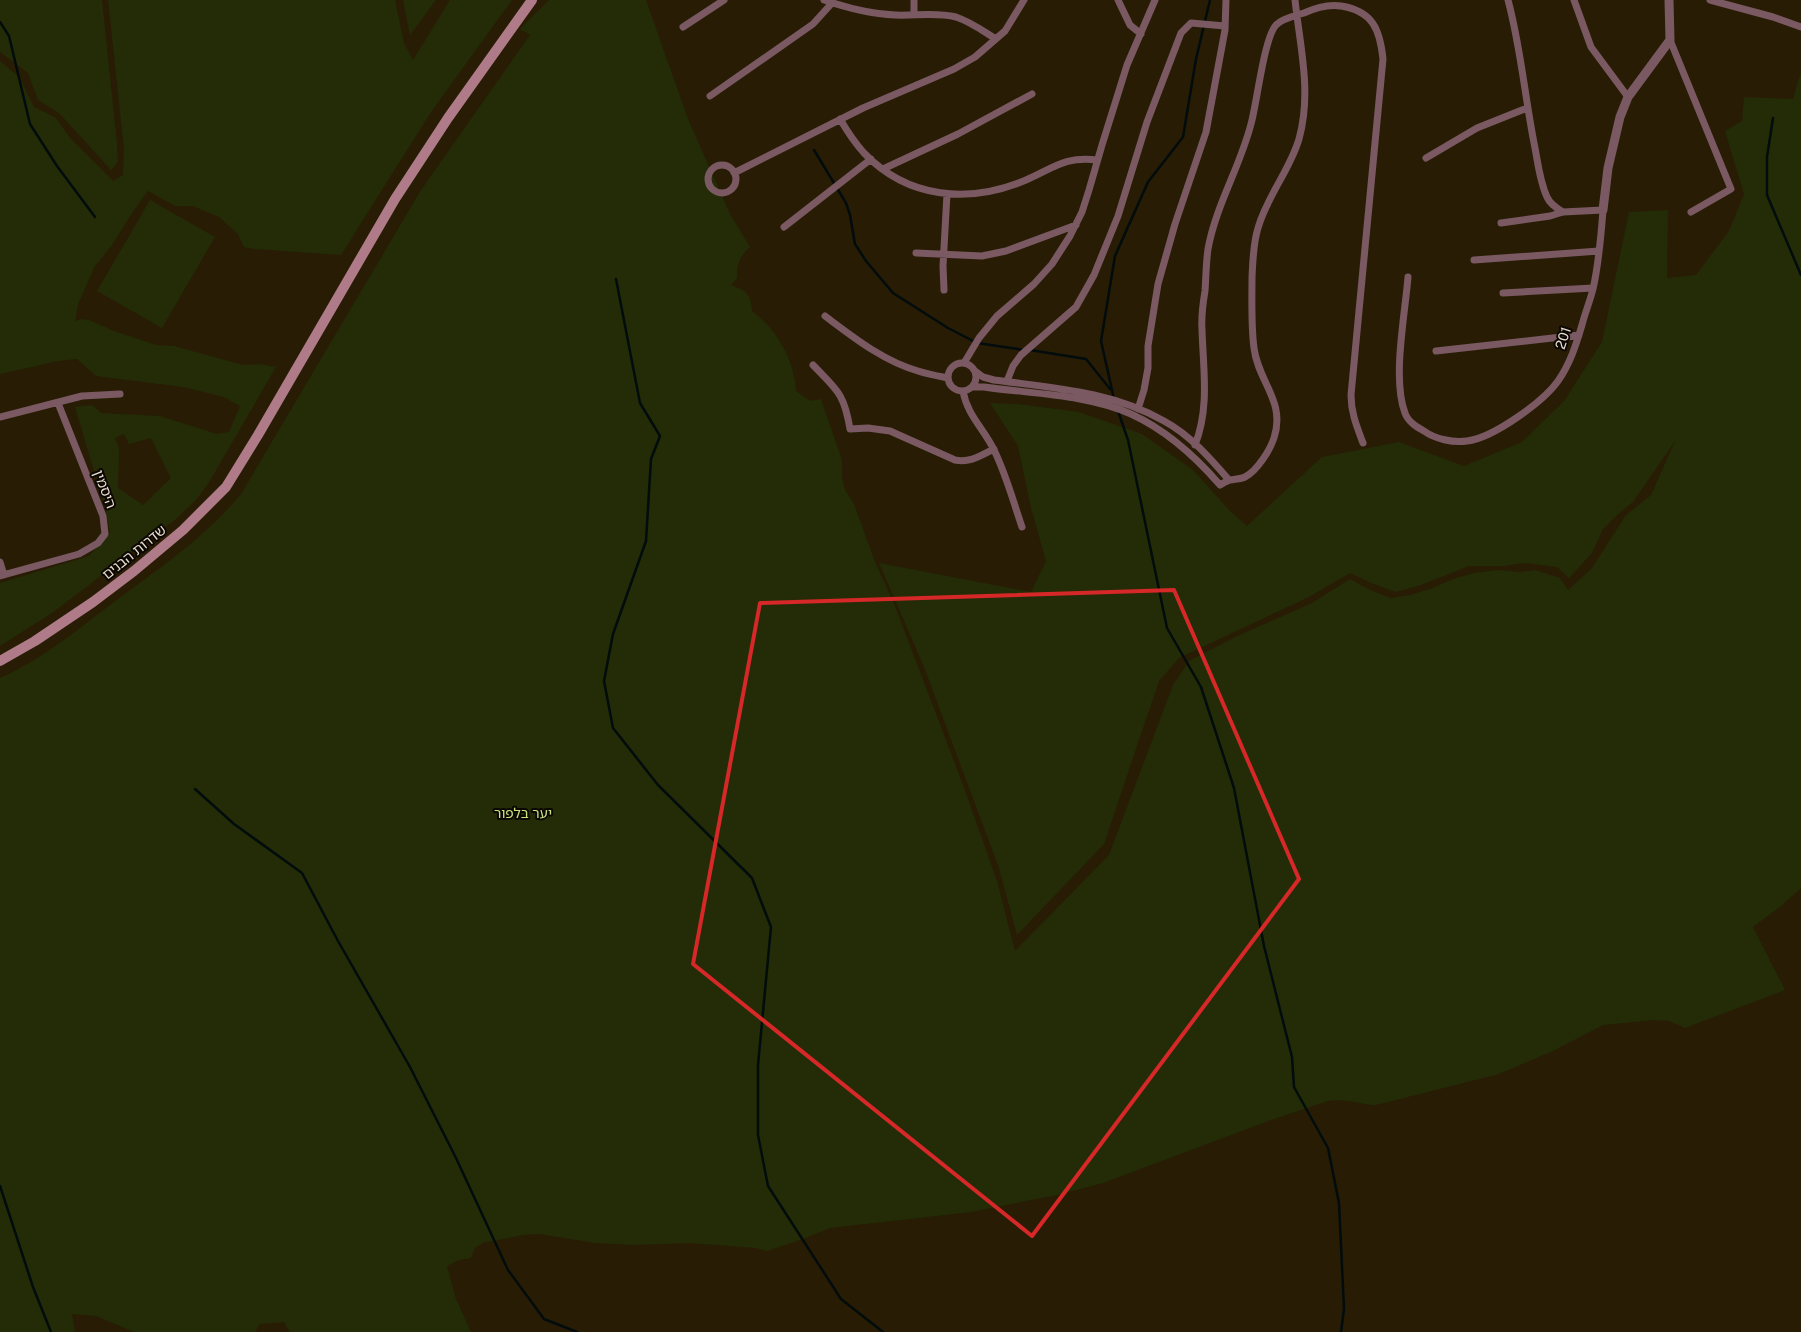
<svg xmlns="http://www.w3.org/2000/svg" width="1801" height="1332" font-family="'Public Sans','Noto Sans Hebrew',sans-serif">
  <rect width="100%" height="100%" fill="#281c05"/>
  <path fill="#232c06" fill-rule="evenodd" d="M0,0H102L117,144L118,162L111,170L59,113L38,100L28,73L0,52Z
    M108,0H395L404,43L413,60L450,0H512L431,112L341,255L255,249L244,247L238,234L219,217L193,206H175L148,191L132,213L112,245L95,266L78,304L75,322L81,319L89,320L114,331L156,345L174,346L243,365L260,364L276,367L208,484L196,500L176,519L52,613L0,646V583L89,556L110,533L104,504L75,407L92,405L101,413L160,416L217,434L229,432L240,406L224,397L183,387L96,376L77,359L58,361L0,374V61L19,77L34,107L56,118L70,138L113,181L123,175L124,149ZM124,434L129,444L151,438L171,478L143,505L118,488L119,448L115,438Z
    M403,0H436L410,35Z
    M549,0H646L688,119L730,214L750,247C739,257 737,264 737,278L731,285C746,291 751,293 752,311C777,330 794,359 796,391L810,401L821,399L842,460V477L845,490L854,504L875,562L895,606L963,785L997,881L1015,951L1109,855L1173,685L1189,661L1235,637L1312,603L1350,579L1370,590L1391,598L1410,595L1433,588L1453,579L1474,573L1498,570L1520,572L1535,570L1560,578L1568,590L1592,568L1626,515L1651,495L1675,441L1633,502L1617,515L1603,529L1592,553L1569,578L1557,567L1525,563L1503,566H1469L1421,585L1396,592L1371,583L1350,573L1309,597L1179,658L1159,681L1104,844L1017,935L999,868L924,667L879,563L1031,592L1046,561L1031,508L1018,446L990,403L1018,404L1079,412L1142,434L1193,470L1229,510L1247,526L1322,457L1399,442L1464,466L1522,442L1564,401L1602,342L1629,212L1668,210L1667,278L1696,275L1729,231L1744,194L1725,131L1742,121L1744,97L1793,99L1801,72V888L1781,906L1753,927L1785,990L1685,1028L1669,1021L1654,1020L1603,1025L1553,1051L1499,1074L1376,1105C1359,1104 1345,1098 1328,1101L1271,1120L1103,1183L1057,1195L971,1212L830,1228L803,1239L767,1251L756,1248L689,1243L634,1245L595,1243L539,1234L523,1235L483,1243L475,1248L471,1258L459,1260L447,1266L456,1299L471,1332H290L284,1322L260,1324L255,1332H134L96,1316L72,1314L75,1332H0V678C42,660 78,629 114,602C158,569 206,537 241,494L421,190L530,35L520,29Z
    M150,200L215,237L162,328L97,291Z"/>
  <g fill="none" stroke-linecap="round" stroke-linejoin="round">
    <path stroke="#020c0c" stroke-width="2.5" d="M0,22L9,36L30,124L57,166L95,217
      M1773,118L1767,157V195L1801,275
      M814,150L846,203L850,215L855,244L866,261L893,293L948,328L977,343L1024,350
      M616,279L640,403L660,436L651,459L646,541L613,634L604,681L613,728L658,785L752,878L771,927L758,1065V1135L768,1186L841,1299L883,1332
      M1030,350L1086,359L1110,389
      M1114,399L1101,341L1115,256L1148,182L1183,137L1196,59L1210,0
      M1118,411L1128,440L1167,628L1201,687L1234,788L1264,946L1292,1057L1294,1087L1328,1148L1339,1203L1344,1309L1341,1332
      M195,789L234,824L302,873L338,941L410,1067L456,1158L508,1270L544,1319L577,1332
      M0,1186L33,1287L51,1332"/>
    <path stroke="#7a5962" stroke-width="7" d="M824,0C847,8 871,14 895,15C915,16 936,12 956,17C971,22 983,31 996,39
      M914,0V15
      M1118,0L1130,25L1141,34
      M1508,0C1521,48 1525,99 1535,148C1538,164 1540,182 1547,197C1550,204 1556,208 1563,212
      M1574,0L1591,47L1628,97
      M1710,0L1773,17L1801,27
      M683,27L724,0
      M1670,40L1731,189L1691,212
      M710,96L813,24L832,3
      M840,119C847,131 855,143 864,153C908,199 969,204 1026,180C1054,168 1065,156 1097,160
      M1426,158L1477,128L1527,108
      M708 179a14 14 0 1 1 28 0a14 14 0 1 1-28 0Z
      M883,169L958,134L1032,94
      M734,173L863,108L954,69L975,57L1005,31L1024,0
      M784,227L871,159
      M916,253L982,256L1006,251L1076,225
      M1474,260L1599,251
      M1408,277C1405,315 1392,379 1405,413C1408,422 1417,427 1424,431C1435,439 1453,443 1467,441C1493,438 1543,402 1558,381C1570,364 1576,345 1582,325C1585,313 1590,301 1593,289C1599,263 1601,236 1603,210L1563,212L1550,216L1501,223
      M944,290L943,266L947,194
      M1503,293L1593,288
      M825,316C853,337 883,361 918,371C927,374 938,376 948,378
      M1436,351L1579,335
      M948 377a14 14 0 1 1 28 0a14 14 0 1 1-28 0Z
      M964,363L979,338L997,316L1034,284L1052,264L1070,236L1082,212L1089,190L1102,145L1127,65L1155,0
      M813,365C837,390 844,393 850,429L868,428L890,431L955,460C970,463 980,456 994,449
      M975,371L983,377L994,380C1053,388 1111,391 1164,421C1190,435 1210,458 1229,480
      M1007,381L1013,366L1021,355L1076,307L1094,275L1118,216L1147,122L1181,33L1191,23L1225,26
      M972,387H984C1032,394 1086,394 1131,414C1166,430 1195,456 1220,485C1223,483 1227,481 1230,480C1235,479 1241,479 1245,477C1257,471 1270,450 1274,438C1286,401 1258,382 1254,348C1251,326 1252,299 1252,277C1253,260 1253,244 1258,228C1267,196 1290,170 1299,139C1312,92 1300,47 1295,0
      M963,391C967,415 984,429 994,450C1006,474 1013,501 1022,527
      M1138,409L1144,390L1148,368V346L1158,284L1175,224L1206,132L1225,30L1226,0
      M0,417L82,396L120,394
      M1195,445C1210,407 1203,368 1202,329C1201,316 1203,303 1205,291C1206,277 1206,263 1208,249C1216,205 1240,167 1251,124C1257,103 1264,38 1276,25C1283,18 1295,16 1304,13C1315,8 1328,4 1341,6C1373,11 1380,30 1383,59L1351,395C1351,413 1357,427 1363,443
      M0,562L4,575
      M0,576L79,554L98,543L105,534L103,516L58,403"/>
    <path stroke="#7a5962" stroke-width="9" d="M1603,210L1608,168L1620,117L1628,97L1670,40L1669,0"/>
    <path stroke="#af7b88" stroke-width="10" d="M0,661L35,641L93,602L134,571L183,530L226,487L258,435L395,199L448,118L532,0"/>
  </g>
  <path fill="none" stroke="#d62828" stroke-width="4" stroke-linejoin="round" d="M1174,590L1299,879L1032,1236L693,964L760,603Z"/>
  <g text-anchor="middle" stroke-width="4" stroke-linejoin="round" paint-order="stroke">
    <g font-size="14" fill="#e6ded0" stroke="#0c0702">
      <text transform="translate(1563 338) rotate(-72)" y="5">201</text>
      <text transform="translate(105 489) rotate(69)" y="5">היסמין</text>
      <text transform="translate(134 552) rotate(-39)" y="5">שדרות הבנים</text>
    </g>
    <g font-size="14" fill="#c6e17e" stroke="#0c0702">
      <text x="523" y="818">יער בלפור</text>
    </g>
  </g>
</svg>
